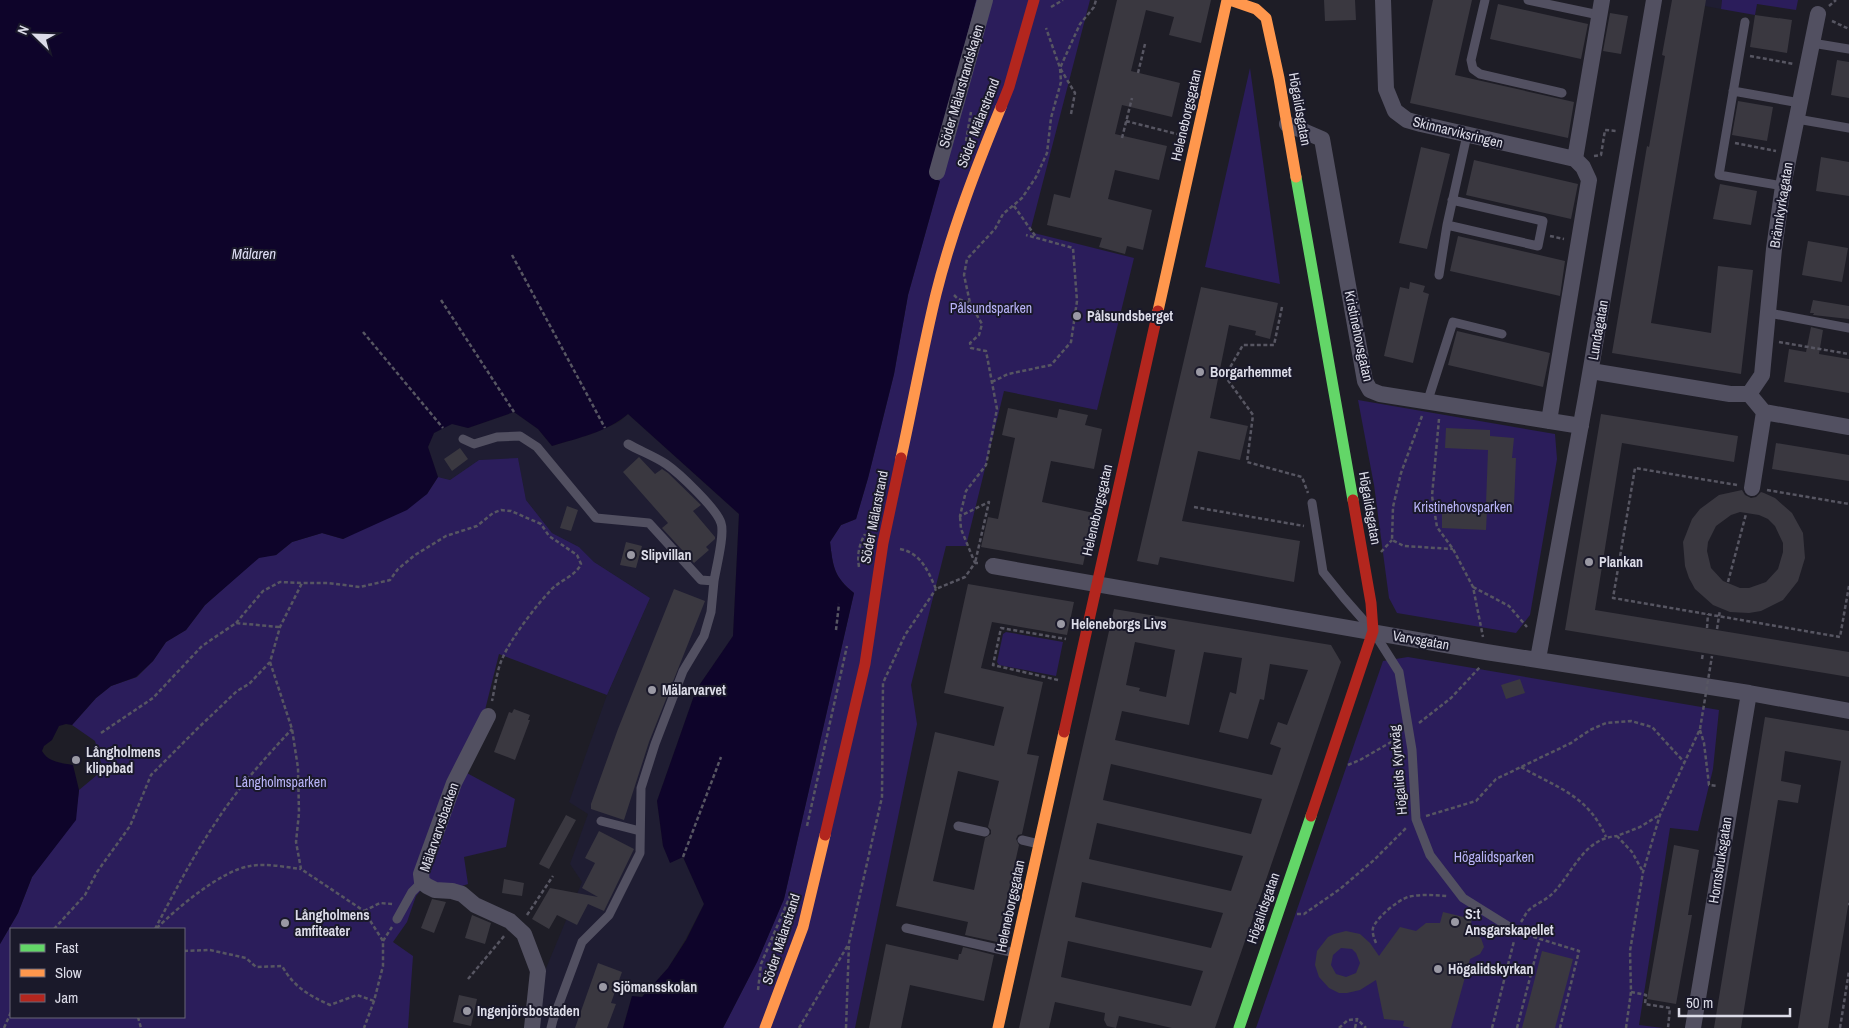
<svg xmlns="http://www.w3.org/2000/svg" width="1849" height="1028" font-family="'Archivo Narrow',sans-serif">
  <rect width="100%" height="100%" fill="#1e1d26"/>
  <path fill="#1f1d32" d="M1700,0H1722L1721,9L1705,6Z
    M514,412L538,429L552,446L592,434L619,422L628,414L739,514L733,636L696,690L657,801L663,846L670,862L683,857L704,904L685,940L668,968L642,997L632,996L623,1028H538L544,973L582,882L570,864L588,814L569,802L607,695L650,598L594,562L579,547L552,533L526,500L518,459L479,460L450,480L438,477L428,447L434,433L452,423L468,428Z"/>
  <path fill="#2b1d5b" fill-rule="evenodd" d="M976,0H1090L1030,232L1134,258L1097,410L1004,391L966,546H946L911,685L917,724L855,1028H723L757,962L784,899L854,593C834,577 833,567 830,542L841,525L856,519L868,478L894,374L908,295L940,181L931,178Z
    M1722,0H1798L1796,10L1757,4L1755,15L1721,9Z
    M1250,68L1280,284L1205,267Z
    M1358,400L1555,434L1557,459L1530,615L1516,633L1397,613L1389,598L1374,485Z
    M518,458L526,500L552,533L579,547L594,562L650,598L607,695L499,654L484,714L465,772L515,799L506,847L464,857L468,884L456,888L428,882L416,896L407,922L393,942L413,956L408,1028H0V944L18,913L32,877L75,820L79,790L103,770L95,741L72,725L96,698L111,686L137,677L153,661L166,642L186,630L205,605L259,557L276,555L292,542L322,533L343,539L427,494L438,477L450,480L479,460ZM11,929H184V1017H11Z
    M1006,632L1063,642L1056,676L999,665L997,662L1003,634Z
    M1408,657L1719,710L1713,769L1698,831L1670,828L1639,1025L1663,1028H1256L1383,661Z"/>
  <path fill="#0e042a" d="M0,0H976L931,178L940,181L908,295L894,374L868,478L856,519L841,525L830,542C833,567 834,577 854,593L784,899L757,962L723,1028H623L632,996L642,997L668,968L686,940L704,904L683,857L670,863L663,846L657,801L696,690L733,636L739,514L628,414C607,432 578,438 552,446L538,429L514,412L468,428L452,424L434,433L428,447L438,477L427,494L407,510L343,539L322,533L292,542L276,555L259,558L205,605L186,630L166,642L153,661L136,677L111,686L96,698L72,725L66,724L59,726L52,740L44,746L42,751C48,762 61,763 73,765L79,790L76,820L32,877L18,913L0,944Z"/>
  <path fill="#3a3840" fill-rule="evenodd" d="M1117,0H1211L1201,43L1169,35L1174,17L1146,10L1131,71L1180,83L1172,117L1122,105L1115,134L1167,146L1159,180L1115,170L1108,199L1152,210L1143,250L1127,246L1125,254L1099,247L1102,238L1047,225L1054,194L1070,198Z
    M1324,0H1355L1356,20L1325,21Z
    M1433,0H1472L1455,75L1574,102L1568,138L1410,103Z
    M1672,0H1706L1651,323L1711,333L1718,266L1753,270L1741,374L1612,353L1647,146L1649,147L1665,56L1662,55Z
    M1498,4L1588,24L1581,59L1490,39Z
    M1610,13L1628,16L1621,54L1603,51Z
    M1755,15L1792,20L1787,53L1750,47Z
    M1837,60L1849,62V98L1831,95Z
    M1738,101L1773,107L1767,141L1732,135Z
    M1421,147L1450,154L1427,249L1399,243Z
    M1821,157L1849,162V196L1816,191Z
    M1474,160L1578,184L1571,219L1466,195Z
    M1720,184L1757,191L1751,225L1713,219Z
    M1458,236L1565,261L1560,296L1450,271Z
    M1808,241L1848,248L1842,282L1802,275Z
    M1410,282L1425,286L1423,292L1429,294L1413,363L1384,356L1400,287L1409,289Z
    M1201,287L1278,303L1270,339L1255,335L1256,331L1229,325L1210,418L1248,426L1240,460L1198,451L1182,521L1300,541L1294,582L1160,557L1158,565L1137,561Z
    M1813,300L1849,306V319L1813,315L1814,313H1810Z
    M1811,327L1823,330L1819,354L1849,359V393L1784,382L1789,349L1806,352Z
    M1457,331L1550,353L1543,387L1448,365Z
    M1008,408L1057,418L1059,409L1088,415L1085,425L1102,429L1094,469L1051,461L1042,502L1094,513L1083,565L981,547L988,517L998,519L1015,438L1002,435Z
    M1601,414L1738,436L1734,462L1622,443L1595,610L1849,652V677L1565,630Z
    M1446,428L1490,430V436L1514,438L1512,458H1516L1514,505L1486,504L1488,450L1445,448Z
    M1776,443L1849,455V481L1772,469Z
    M460,448L468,459L452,471L444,459Z
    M639,457L655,474L662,469L668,473L701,505L693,511L715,537V539L706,547L709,550L694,563L662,528L668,523L623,472Z
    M1742,490L1745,495L1751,498L1756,497L1761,492L1764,493L1775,498L1792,513L1803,533L1805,558L1798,581L1783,600L1761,611L1749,613L1730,612L1713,605L1695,589L1689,578L1685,566L1683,542L1692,519L1700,509L1719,495ZM1740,512L1759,515L1768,519L1775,526L1783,543V552L1778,569L1766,582L1749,588H1740L1723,581L1711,568L1707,551L1708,542L1716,526L1731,515Z
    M567,506L578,510L571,531L560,528Z
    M1442,508L1487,510L1486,530L1442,528Z
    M626,542L642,546L636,568L620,565Z
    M968,584L1074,602L1067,635L992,622L981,668L1043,682L1027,754L1039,756L1022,834L1018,835L1016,839L1019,845L997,942L965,935L968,922L896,906L935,732L994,746L1000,722L1004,707L944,693ZM958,771L999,781L988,827L991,830V834L985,838L974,890L933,881Z
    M674,589L705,601L649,742L624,820L591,809V804L618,729Z
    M1114,609L1331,645L1341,662L1215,1028H1172L1119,1016L1116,1028L1107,1026L1104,1020L1105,1013L1055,1002L1049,1028H1019ZM1135,642L1175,650L1166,697L1139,691L1140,688L1126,685ZM1204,652L1242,658L1236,694L1230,692L1219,732L1248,739L1260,699L1264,700L1270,664L1308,670L1287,725L1278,722L1270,744L1281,748L1272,775L1115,740L1122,711L1189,725ZM1111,764L1262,799L1251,834L1103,800ZM1097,823L1243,856L1231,891L1089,859ZM1082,882L1223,913L1211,948L1075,917ZM1068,941L1203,971L1191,1006L1061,977Z
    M1520,679L1525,693L1506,699L1501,685Z
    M514,709L530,715L528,720H530L515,760L494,752L509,712L512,713Z
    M1765,717L1849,731V900L1828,1028H1798L1841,761L1785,751L1781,781L1801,785L1798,803L1778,800L1741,1028H1714Z
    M566,815L576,820L549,869L539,864Z
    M599,831L634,849L604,911L588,904L577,925L557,915L549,929L532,919L550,888L598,897L582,888L595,863L585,858Z
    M1674,845L1699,850L1688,915H1692L1676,1004L1647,999Z
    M504,879L524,883L522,896L502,893Z
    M432,899L446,902L434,933L421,928Z
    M1443,912L1472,919L1469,932L1481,938L1484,947L1480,954L1470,959L1451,1028H1411L1403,1026L1404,1021L1384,1019L1376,980L1360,990L1347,993H1339L1329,988L1319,977L1315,965L1317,951L1328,937L1334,934L1346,931L1360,934L1370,943L1379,956L1400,927L1416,931L1426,923H1440ZM1341,948L1352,949L1356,953L1360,963L1356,973L1346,977L1336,974L1331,965L1333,955Z
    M472,915L491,923L485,944L465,938Z
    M886,944L958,960L959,954H961L963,947L994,955L984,1001L910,985L901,1028H869Z
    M1542,951L1573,959L1555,1028H1522Z
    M598,963L622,972L611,1003L616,1004L607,1028H575Z
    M459,995L477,999L471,1026L453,1022Z"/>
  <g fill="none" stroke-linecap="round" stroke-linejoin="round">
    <path stroke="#575662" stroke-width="2.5" stroke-dasharray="4 2.5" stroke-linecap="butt" d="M1829,6L1836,0
      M1051,7L1063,0
      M1832,21L1849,29
      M1750,56L1794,64
      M1138,73L1145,44
      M1071,114L1075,93L1060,68L1080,24L1094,7L1096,0
      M1126,121L1177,134
      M1122,138L1132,98
      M966,141L971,112
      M1735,143L1776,151
      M1594,156L1601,155L1605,130L1617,131
      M1014,206L1036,237
      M1550,236L1564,239
      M512,255L605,428
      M954,295L958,299L970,303L964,275L967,259L995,229L1003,214L1022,198L1036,177L1047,153L1051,118L1061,82L1060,68L1046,28
      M441,300L514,412
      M970,303L982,324L979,335L970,343L971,348L986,351L997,409L986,465L966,491L960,516L989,502L975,563H978
      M1282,307L1274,345H1243L1225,376L1253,415L1247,462L1302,477L1308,493
      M363,332L443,428
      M1779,342L1849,354
      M992,382L1008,374L1051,365L1071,342L1077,301L1073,248L1026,235
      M1422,416L1401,473L1393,507L1392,540L1404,546L1453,549
      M1439,419L1432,496L1437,527L1453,549L1473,587L1483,637
      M1737,485L1635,468L1613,598L1840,637L1849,586
      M1767,490L1849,504
      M1194,507L1304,526
      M900,549C921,553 928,571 936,589L965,577L975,563L961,529L960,516
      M1381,552L1392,540
      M859,567C857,555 859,545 865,534
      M1728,582L1746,514
      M1473,587L1509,606L1527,627
      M236,623L263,591L280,582L302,583
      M1707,628L1708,614
      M1717,629L1720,610
      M836,630L839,604
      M1702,659L1703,653
      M270,662L292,729L298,768L299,813L296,842L301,869L364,911L383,941V966L374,1001L364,1028
      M1058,680L993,665L1001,628L1066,639
      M1419,723L1451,698L1481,666
      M1700,730L1704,743L1709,785L1718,786
      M101,733L153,698L202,646L236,623L279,627
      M1348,765L1360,760L1398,738
      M1521,767C1557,788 1588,795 1606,837
      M1426,816L1476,801L1496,779L1571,743L1590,730L1606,723L1631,721L1652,727L1685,763
      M807,826L847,646
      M683,857L721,757
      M1642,870L1632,852L1617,836L1640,827L1658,816
      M1848,904H1849
      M364,911L380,903L393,904
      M1297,914H1304L1340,889L1374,860L1407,827
      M527,915L553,876
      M1521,922C1524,918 1526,912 1530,909C1539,902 1547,900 1555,891C1574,870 1585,838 1617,836
      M157,928C177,908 222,870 250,866C266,863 285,867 301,869
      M54,929L85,895L97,872L130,826L151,775L197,729L237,691L249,684L270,662L280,627L302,583H328L360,587L390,580L398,569L415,555L446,536L477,526L493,513L501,510L511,511L541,524L549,536L577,555L581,564C576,576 558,581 550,591C535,607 512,637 503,657C497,669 495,687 492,701
      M155,929C174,893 193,856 216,822C237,789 265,758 292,729
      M1527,935L1579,951L1560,1028
      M383,941L392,927
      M1376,943C1374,938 1372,933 1373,928C1376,918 1398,900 1408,897C1420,894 1434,895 1447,896
      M184,951L210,950L246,958L256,967L282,966C294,987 308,995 330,1005L357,995L374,1001
      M468,979L505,935
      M758,990L761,964L791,894
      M1631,992L1646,995L1645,1004L1670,1008L1668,1028
      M138,1017L141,1028
      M4,1028L11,1012
      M799,1028L848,945
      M846,1028L849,943L882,797L883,683L905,635L936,589
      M1339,1028L1348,1020L1357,1019
      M1355,1028L1357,1019L1366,1028
      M1492,1028L1514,941
      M1517,1028L1540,939
      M1626,1028L1631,992L1630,951L1643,872L1660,815L1700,729
      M1840,1028L1849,971"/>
    <path stroke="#525061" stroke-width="9" d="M1485,0L1471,60L1473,69L1480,74L1562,93
      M1528,0L1599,15
      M1745,22L1719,175L1783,186
      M1812,43L1849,49
      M1733,91L1800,103
      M1797,119L1849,128
      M1452,200L1543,221L1538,246L1447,225L1467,135
      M1439,275L1447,225
      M1769,313L1849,328
      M1427,403L1453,322L1502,334
      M463,439L474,444L497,437L520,436L537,447L596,518L649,523L701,580L714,581L711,612L704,636L683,671L655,744L641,788L640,853L609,915L582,942L553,1020L551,1028
      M628,444C640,451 654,456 666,464C679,473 717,509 721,523C725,534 716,568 714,581
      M1312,503L1323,572L1344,598L1373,631L1399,672L1412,750L1416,819L1430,855L1463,898L1516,931
      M601,821L640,831
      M958,826L985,832
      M1022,840L1039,844
      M397,919L412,892L422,882
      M906,928L1015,953"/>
    <path stroke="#525061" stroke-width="16" d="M1383,0L1386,89L1395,111L1407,120L1421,124L1575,159
      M1287,124L1322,139L1365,381L1370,390L1380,394L1581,426
      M1575,159L1602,0
      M937,172L985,0
      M1591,371L1730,394H1749
      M1749,394L1762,375L1774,249L1783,186L1818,14
      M1749,394L1764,412L1849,427
      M1549,421L1589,180L1583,167L1575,159
      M1752,488L1764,412
      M993,566L1486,652L1749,693L1849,711
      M1538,659L1586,397L1654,0
      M488,716L454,783L421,874L422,882L427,886L435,890L452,891L462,894L475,905L510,921L524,934L538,971L532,1028
      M1693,1028L1749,693"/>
    <path stroke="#63d668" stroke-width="11" d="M1296,177L1353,500
      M1239,1028L1311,816"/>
    <path stroke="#ff974d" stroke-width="11" d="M1230,0L1256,9L1266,18L1279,78L1296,177
      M1158,311L1227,0
      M901,458C913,403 923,348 936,294C952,230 976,168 1001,107
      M765,1028L803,927L825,835
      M998,1028L1064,732"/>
    <path stroke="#b3261e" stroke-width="11" d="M1001,107L1009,87L1034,0
      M1064,732L1158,311
      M1311,816L1373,631L1371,603L1353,500
      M825,835L865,664L883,543L901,458"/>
    <path stroke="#575662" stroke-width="2.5" stroke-dasharray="4 2.5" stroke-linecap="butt" d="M1700,729L1712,656"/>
  </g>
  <g fill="#9a99a4" stroke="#1a192a" stroke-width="2">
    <circle cx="1077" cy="316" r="5"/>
    <circle cx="1200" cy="372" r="5"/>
    <circle cx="631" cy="555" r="5"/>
    <circle cx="1589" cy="562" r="5"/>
    <circle cx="1061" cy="624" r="5"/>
    <circle cx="652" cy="690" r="5"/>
    <circle cx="76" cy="760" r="5"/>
    <circle cx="1455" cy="922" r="5"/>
    <circle cx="285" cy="923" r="5"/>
    <circle cx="1438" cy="969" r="5"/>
    <circle cx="603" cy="987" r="5"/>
    <circle cx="467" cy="1011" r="5"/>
  </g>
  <g text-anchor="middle" stroke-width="4" stroke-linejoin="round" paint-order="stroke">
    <g font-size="14" fill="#dcdce8" stroke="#1a192a">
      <text transform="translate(961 86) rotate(-74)" y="5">Söder Mälarstrandskajen</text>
      <text transform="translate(1300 109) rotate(80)" y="5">Högalidsgatan</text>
      <text transform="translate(1186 115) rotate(-77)" y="5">Heleneborgsgatan</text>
      <text transform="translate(978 123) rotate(-69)" y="5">Söder Mälarstrand</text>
      <text transform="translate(1458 132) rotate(14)" y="5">Skinnarviksringen</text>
      <text transform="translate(1781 205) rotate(-81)" y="5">Brännkyrkagatan</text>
      <text transform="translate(1598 330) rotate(-80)" y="5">Lundagatan</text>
      <text transform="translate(1359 336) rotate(78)" y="5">Kristinehovsgatan</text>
      <text transform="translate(1370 508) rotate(80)" y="5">Högalidsgatan</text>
      <text transform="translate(1097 510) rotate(-77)" y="5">Heleneborgsgatan</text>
      <text transform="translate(874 517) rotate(-79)" y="5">Söder Mälarstrand</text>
      <text transform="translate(1421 640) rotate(10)" y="5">Varvsgatan</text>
      <text transform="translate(1398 770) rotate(-95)" y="5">Högalids Kyrkväg</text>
      <text transform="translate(439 827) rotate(-71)" y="5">Mälarvarvsbacken</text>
      <text transform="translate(1720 860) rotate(-81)" y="5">Hornsbruksgatan</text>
      <text transform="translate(1010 906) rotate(-78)" y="5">Heleneborgsgatan</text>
      <text transform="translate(1263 908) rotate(-71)" y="5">Högalidsgatan</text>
      <text transform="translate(781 939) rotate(-72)" y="5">Söder Mälarstrand</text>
    </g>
    <g font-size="14" fill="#bab5f9" stroke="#1a192a">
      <text x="991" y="313">Pålsundsparken</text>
      <text x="1463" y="512">Kristinehovsparken</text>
      <text x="281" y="787">Långholmsparken</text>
      <text x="1494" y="862">Högalidsparken</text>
    </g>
    <g font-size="14" font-weight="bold" fill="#dcdce8" stroke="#1a192a" text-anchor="start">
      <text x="1087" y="321">Pålsundsberget</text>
      <text x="1210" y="377">Borgarhemmet</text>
      <text x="641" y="560">Slipvillan</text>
      <text x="1599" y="567">Plankan</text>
      <text x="1071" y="629">Heleneborgs Livs</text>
      <text x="662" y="695">Mälarvarvet</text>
      <text x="86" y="757">Långholmens<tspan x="86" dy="16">klippbad</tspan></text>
      <text x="1465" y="919">S:t<tspan x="1465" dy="16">Ansgarskapellet</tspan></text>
      <text x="295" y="920">Långholmens<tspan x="295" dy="16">amfiteater</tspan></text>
      <text x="1448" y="974">Högalidskyrkan</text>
      <text x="613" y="992">Sjömansskolan</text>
      <text x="477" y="1016">Ingenjörsbostaden</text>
    </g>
    <g font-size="15" font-style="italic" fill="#deddf5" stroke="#1a192a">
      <text x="254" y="259">Mälaren</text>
    </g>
  </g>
  <rect x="10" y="928" width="175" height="90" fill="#1a192a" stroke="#686776"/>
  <rect x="20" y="944" width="25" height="8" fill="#63d668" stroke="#686776"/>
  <text x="55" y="953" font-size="15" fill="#dcdce8">Fast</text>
  <rect x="20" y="969" width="25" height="8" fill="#ff974d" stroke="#686776"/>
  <text x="55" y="978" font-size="15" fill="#dcdce8">Slow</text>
  <rect x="20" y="994" width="25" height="8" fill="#b3261e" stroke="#686776"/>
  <text x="55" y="1003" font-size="15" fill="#dcdce8">Jam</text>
  <g transform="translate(35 35) rotate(293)" stroke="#1a192a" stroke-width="4" paint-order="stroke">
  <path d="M0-4L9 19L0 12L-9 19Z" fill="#dcdce8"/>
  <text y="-8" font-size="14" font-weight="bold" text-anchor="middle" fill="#dcdce8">N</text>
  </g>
  <path d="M1679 1008v8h111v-8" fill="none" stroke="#dcdce8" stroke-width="2.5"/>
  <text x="1686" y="1008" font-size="15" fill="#dcdce8" stroke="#1a192a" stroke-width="4" paint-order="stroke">50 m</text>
</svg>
